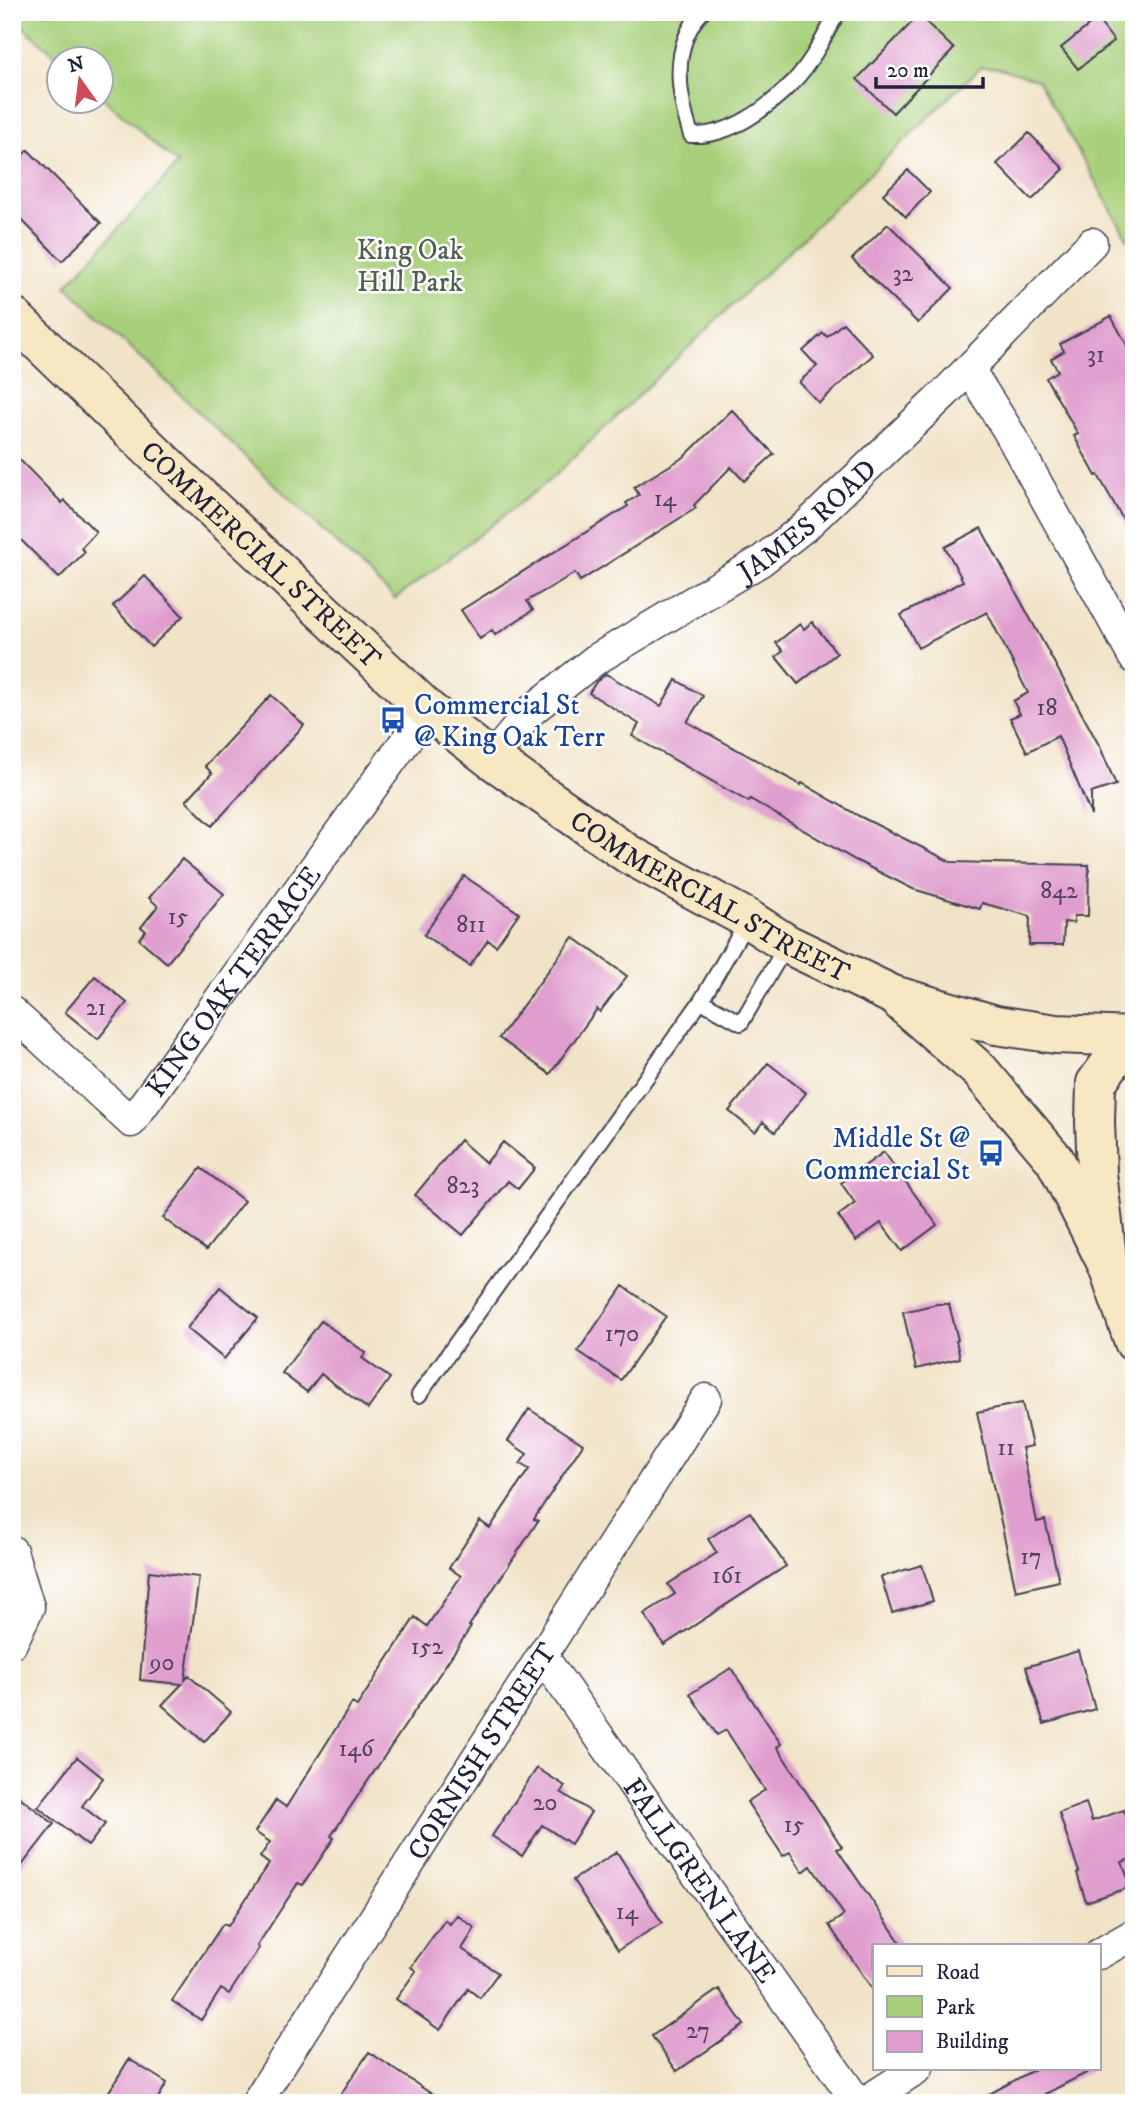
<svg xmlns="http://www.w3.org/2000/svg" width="1146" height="2115" font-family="'IM FELL DW Pica',serif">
  <rect width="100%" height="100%" fill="#fff"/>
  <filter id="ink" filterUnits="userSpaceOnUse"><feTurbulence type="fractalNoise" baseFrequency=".0143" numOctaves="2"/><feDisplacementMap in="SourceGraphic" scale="14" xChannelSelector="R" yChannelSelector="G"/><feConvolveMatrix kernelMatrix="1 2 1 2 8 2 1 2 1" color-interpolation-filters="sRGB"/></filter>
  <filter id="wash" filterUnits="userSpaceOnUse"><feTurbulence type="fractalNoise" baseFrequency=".00686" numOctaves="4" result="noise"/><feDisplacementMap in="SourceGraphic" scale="28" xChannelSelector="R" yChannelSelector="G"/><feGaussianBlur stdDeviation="1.57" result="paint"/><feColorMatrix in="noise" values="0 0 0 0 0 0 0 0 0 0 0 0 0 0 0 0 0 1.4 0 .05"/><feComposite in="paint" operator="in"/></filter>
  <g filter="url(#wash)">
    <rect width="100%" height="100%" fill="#f1e3c7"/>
    <path fill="#a8d07b" stroke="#65795b" stroke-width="2" d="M12,12H1134V250L1038,80L996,67H981L550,480L395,599L66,286L178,164L102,97V60L60,59L12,17Z"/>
    <g id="blocks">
      <path fill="#e09ece" d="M919,15L954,49L893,113L857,79Z
        M1097,19L1114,41L1078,69L1061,48Z
        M1029,133L1064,169L1032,200L997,164Z
        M28,150L101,223L62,261L12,210V165Z
        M908,170L930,192L906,217L883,194Z
        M888,224L953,288L918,323L852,259Z
        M1111,316L1134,358V539L1098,475L1096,476L1074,436L1078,434L1046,378L1058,371L1051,359L1064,351L1060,344Z
        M843,323L873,355L819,403L799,382L817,366L803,351L823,333L827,337Z
        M732,410L774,454L744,481L731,467L694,505L696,508L580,581L575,573L527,601L533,610L495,635L492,630L480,639L461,610L628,506L626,503L639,495L634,487L684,457Z
        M12,452L62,503L64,500L96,532L81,548L85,552L59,578L12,531Z
        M981,528L1100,747L1116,785L1091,793V815L1058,736L1027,752L1010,718L1020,714L1013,701L1028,693L987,612L918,648L901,615L963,581L945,547Z
        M145,576L183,616L151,647L113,606Z
        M812,622L837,653L798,684L776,657L783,651L776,643L800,624L804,629Z
        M606,674L661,706L676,680L703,696L687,722L801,785L802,783L859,816L951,862L1089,865L1088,916H1074V923L1064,922L1063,945H1029L1030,916L982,903L980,909L913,889L855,860L750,799L749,802L632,736L639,724L589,693L596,682Z
        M271,695L304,725L212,826L186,801L212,773L205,766Z
        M182,859L224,894L167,963L139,939L146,931L141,927L158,906L149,898Z
        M464,876L519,913L496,946L488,940L470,966L424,935Z
        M573,937L627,976L600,1012L597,1009L550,1074L499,1038Z
        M95,976L127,1003L98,1039L65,1012Z
        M768,1063L806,1093L775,1132L763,1122L755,1132L729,1111Z
        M460,1140L486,1163L503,1142L535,1168L518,1189L508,1181L463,1235L415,1195Z
        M884,1152L937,1225L902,1251L881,1223L856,1241L838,1216L855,1203L841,1183Z
        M201,1168L244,1201L206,1250L163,1218Z
        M623,1286L666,1316L621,1380L578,1351Z
        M220,1287L258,1318L224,1359L187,1328Z
        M937,1304H949L958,1340L956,1341L960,1358L916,1369L903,1312Z
        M321,1321L366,1353L362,1358L390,1378L368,1409L321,1374L307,1392L282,1373Z
        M1022,1403L1032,1446L1022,1448L1037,1522L1045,1520L1059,1581L1016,1591L977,1412Z
        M529,1409L583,1444L534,1519L538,1521L469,1626L471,1627L331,1836L334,1838L303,1885L298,1883L257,1946L259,1948L229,1994L221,1989L201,2020L172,2001L223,1924L228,1926L269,1864L260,1857L270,1842L255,1832L276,1800L286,1807L352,1703L357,1706L415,1617L427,1626L461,1576L449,1568L480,1521L490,1528L529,1469L520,1464L527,1454L508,1441Z
        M750,1512L786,1566L664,1645L644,1614L675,1594L668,1584L717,1553L708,1539Z
        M922,1565L933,1601L892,1613L881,1577Z
        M149,1571L199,1577L185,1680L189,1676L231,1712L204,1742L162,1705L182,1684L140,1680Z
        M1078,1651L1095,1709L1044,1724L1026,1667Z
        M731,1668L781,1744L777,1747L842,1847L837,1849L902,1945H875V1993L829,1925L844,1915L811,1866L803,1872L790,1852L783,1856L747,1802L765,1790L726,1730L717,1735L690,1694Z
        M77,1757L103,1778L82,1806L105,1824L88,1846L38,1807Z
        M537,1768L565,1786L561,1792L591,1812L571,1844L542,1825L522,1856L492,1836Z
        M12,1791L54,1824L12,1878Z
        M1086,1803L1092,1821L1124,1810L1134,1837V1858L1122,1862L1131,1887L1086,1902L1077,1873L1079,1872L1059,1813Z
        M617,1852L662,1923L618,1950L573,1880Z
        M457,1915L475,1928L462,1949L498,1973L480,1998L468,1989L440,2030L396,1999L416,1971L411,1967L445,1920L450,1924Z
        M719,1989L744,2025L677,2071L652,2036Z
        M369,2052L445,2103H335Z
        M129,2059L167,2083L155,2103H102Z
        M1037,2068H1096L1045,2094L1050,2103H973Z"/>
    </g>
  </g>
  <g filter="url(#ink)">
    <use href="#blocks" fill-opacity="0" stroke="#413f50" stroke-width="2"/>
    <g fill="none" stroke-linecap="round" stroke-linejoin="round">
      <g stroke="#413f50" stroke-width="18">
        <path id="service" d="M702,12C670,46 678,95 691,135C730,137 768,108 794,81C812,62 825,35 838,12
          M701,1001L741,1023L786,946
          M419,1395L701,1001L748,920"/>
      </g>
      <g stroke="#413f50" stroke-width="33">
        <g id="minor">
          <path d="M969,369L1007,429L1134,658"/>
          <path id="s1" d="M491,759L532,710L595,660L761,561L807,525L946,392L1092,243"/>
          <path id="s2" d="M12,1012L131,1122L428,710"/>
          <path d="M12,1551L29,1607L12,1643"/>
          <path id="s3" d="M543,1657L858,2103"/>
          <path d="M1099,1954L1134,1934"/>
          <path id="s4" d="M256,2103L706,1399"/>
          <path d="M863,2103L918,2068"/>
        </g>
      </g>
      <g stroke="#413f50" stroke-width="42">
        <g id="secondary">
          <path id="s5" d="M12,316L181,479L428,710L491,759L628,854L748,919L787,944L893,995L996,1025L1056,1034L1134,1037"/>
          <path d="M902,1003L980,1071L1055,1160L1108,1266"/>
          <path d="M1129,1038L1096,1083L1095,1122L1097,1173L1108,1266L1134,1342"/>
        </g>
      </g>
      <use href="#service" stroke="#fff" stroke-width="14"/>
      <use href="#minor" stroke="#fff" stroke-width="30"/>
      <use href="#secondary" stroke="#f8e7c3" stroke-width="38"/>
    </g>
  </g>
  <defs>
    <g id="bus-bare" transform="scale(2.1)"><path d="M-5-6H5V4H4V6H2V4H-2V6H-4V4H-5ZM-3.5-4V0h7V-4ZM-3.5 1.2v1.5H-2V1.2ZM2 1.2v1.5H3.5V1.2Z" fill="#1a4fb4" stroke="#fff" stroke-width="2.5" paint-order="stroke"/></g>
  </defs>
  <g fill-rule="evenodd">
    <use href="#bus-bare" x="393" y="720"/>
    <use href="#bus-bare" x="991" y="1153"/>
  </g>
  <g text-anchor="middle" stroke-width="5" stroke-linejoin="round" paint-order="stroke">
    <g font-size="24" fill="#524160">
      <text x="903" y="281">32</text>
      <text x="1096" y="362">31</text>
      <text x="665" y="506">14</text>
      <text x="1047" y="715">18</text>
      <text x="1059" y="898">842</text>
      <text x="178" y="924">15</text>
      <text x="471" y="932">811</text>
      <text x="96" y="1015">21</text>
      <text x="463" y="1193">823</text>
      <text x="622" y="1341">170</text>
      <text x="1006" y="1455">11</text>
      <text x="1031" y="1564">17</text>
      <text x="727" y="1583">161</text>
      <text x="427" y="1654">152</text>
      <text x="162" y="1670">90</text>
      <text x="356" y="1756">146</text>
      <text x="545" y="1810">20</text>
      <text x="794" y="1832">15</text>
      <text x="627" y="1919">14</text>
      <text x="698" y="2038">27</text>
    </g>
    <g font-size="28" fill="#515f51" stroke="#fff">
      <text x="410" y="259">King Oak<tspan x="410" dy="32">Hill Park</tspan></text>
    </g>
    <g font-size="28" fill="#22223b" stroke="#fff">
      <text dy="10" stroke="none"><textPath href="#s1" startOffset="399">JAMES ROAD</textPath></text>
      <text dy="10" stroke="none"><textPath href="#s5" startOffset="345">COMMERCIAL STREET</textPath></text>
      <text dy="10" stroke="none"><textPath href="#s5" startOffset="912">COMMERCIAL STREET</textPath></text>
      <text dy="10" stroke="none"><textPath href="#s2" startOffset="336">KING OAK TERRACE</textPath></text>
      <text dy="10" stroke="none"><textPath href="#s4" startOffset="418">CORNISH STREET</textPath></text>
      <text dy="10" stroke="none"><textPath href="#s3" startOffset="273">FALLGREN LANE</textPath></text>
    </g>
    <g font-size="28" fill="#164399" stroke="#fff" text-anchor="start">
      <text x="414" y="714">Commercial St<tspan x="414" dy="32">@ King Oak Terr</tspan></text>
      <text x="970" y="1147" text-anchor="end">Middle St @<tspan x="970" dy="32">Commercial St</tspan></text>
    </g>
  </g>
  <rect width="1146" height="2115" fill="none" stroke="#fff" stroke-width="42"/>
  <rect x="873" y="1944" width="228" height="126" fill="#ffffff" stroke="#a7a7b1" stroke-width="2"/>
  <rect x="887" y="1966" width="35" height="10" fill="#f8e7c3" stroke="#a7a7b1" stroke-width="2"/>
  <text x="936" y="1979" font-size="21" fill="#22223b">Road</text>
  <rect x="887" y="1996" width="35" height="21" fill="#a8d07b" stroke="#a7a7b1" stroke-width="2"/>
  <text x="936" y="2014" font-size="21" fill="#22223b">Park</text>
  <rect x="887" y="2031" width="35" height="21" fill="#e09ece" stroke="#a7a7b1" stroke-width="2"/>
  <text x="936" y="2048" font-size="21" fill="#22223b">Building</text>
  <g transform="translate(80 80) rotate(346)"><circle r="33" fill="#ffffff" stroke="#a7a7b1" stroke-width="2"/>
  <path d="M0-5L12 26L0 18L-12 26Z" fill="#d1495b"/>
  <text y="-10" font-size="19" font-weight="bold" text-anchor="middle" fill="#22223b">N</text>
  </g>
  <path d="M876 77v10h107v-10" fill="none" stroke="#22223b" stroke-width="3.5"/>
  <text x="887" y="77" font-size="21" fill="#22223b" stroke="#ffffff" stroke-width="5" paint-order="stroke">20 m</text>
</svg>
